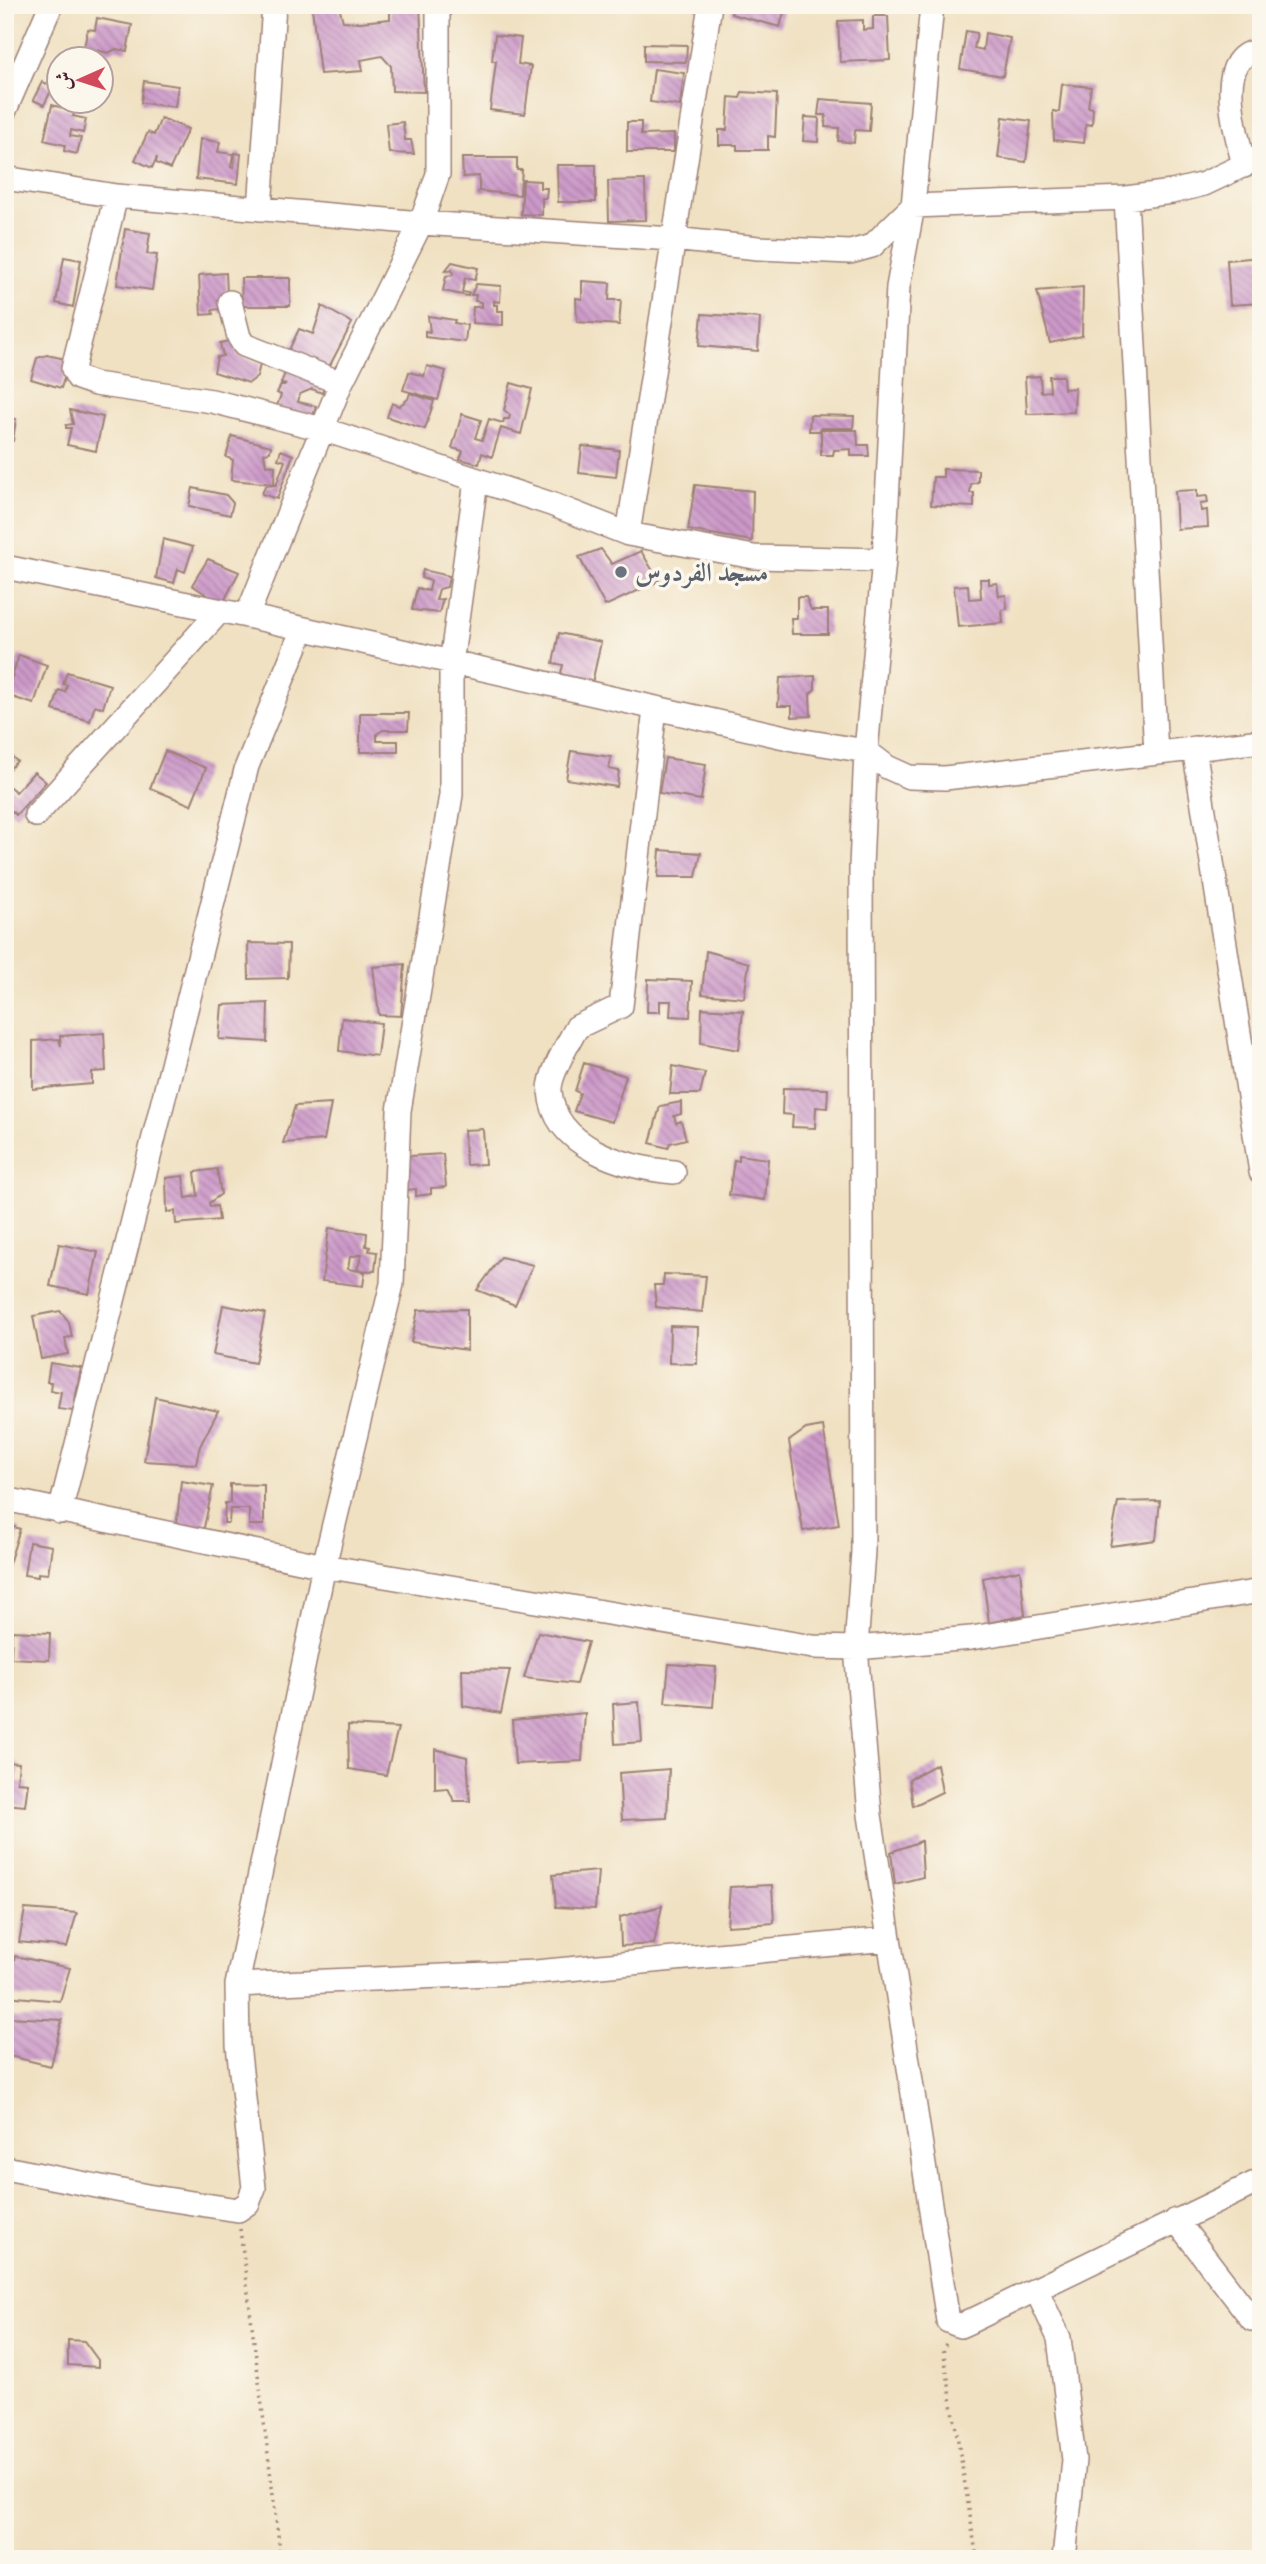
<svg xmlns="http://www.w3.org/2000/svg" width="1266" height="2564" font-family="'Sorts Mill Goudy',Amiri,serif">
  <defs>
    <pattern id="building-back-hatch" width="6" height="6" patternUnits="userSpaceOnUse" patternTransform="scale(1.75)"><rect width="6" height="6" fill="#cc99c9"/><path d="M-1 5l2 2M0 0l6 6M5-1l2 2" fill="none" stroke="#a87ca3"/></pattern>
  </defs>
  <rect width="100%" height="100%" fill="#fbf7ec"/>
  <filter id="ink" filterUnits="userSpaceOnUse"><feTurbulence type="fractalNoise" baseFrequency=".0143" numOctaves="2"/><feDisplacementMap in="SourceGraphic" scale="14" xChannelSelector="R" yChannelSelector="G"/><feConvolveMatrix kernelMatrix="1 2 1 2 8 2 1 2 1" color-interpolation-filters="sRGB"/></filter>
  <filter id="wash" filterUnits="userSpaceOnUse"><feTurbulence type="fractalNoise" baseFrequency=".00686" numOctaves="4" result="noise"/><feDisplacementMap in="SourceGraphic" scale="28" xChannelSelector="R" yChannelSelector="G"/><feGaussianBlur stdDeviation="1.57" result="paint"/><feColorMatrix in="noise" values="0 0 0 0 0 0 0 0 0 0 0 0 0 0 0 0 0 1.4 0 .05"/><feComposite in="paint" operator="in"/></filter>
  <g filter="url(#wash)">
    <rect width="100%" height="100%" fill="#f0e1c2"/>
    <g id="blocks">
      <path fill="url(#building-back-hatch)" d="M390,5H420L424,92L392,91L391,66L382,56L361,60L363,71L320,74L312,8L339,7L343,21L360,22L390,19Z
        M733,5H766L784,12L780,27L731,14Z
        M873,16H888L890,60L840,62L838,21L863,20V30L873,29Z
        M97,18L132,25L127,51L116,49L108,53L84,47L88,29L95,30Z
        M966,31L977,33L974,48L983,50L985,33L1010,38L1003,76L960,69Z
        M495,35L521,38L518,64L531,66L525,114L490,110L496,61H492Z
        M644,44L687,45L686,62L644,61Z
        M654,69L684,73L680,106L650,102Z
        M144,81L178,86L175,107L141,103Z
        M42,82L53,87L44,105L33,100Z
        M1062,84L1091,87L1088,107L1093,108L1092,125L1086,124L1084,143L1054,140L1053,111L1059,112Z
        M742,92L777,94L775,137L768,136V150H737V145H719V130H727L729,97L740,98Z
        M820,99L871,103L869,131L855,130L854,143L838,141L839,128L825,127L826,115H818Z
        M52,105L75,111L73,116L86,119L83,133L71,130L70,136L81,138L77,154L64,151L65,145L44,140Z
        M805,117L819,118L818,142L803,141Z
        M1003,117L1031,121L1026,162L998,158Z
        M161,118L188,129L170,169L156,163L157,157L152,168L135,160L148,132L154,135Z
        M403,122L405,140H411L414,154L389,153L386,124Z
        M627,122H641V135L674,134V152H627Z
        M200,139L220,142L218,152L233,154L231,167H234L235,153L241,154L238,184L196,179Z
        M462,158H517V170H522L520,195L479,191V176L463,177Z
        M557,165H596V202H558Z
        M523,180L540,181V188H547L546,198H542V215L521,214Z
        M645,180L646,220L609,221L608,181Z
        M125,229L150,233L147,254L157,255L152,290L117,285Z
        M64,257L81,260L73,307L56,303Z
        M1261,257V303L1230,305L1227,260Z
        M452,262L478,268L475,280L465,278L462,292L469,293L468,296L443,291L446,276L453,275L452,270L445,271Z
        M226,273L228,313H220L219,309L212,310L213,314L201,315L199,275Z
        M241,278H290V306H242Z
        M582,281L610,283L609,300H621L619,325L577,322L576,298L582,299Z
        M476,284L501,286L500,302L494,301V305H497V311H503V325L472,323L473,307H481V302L475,301L476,295H471Z
        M1083,287L1082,336L1050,343L1037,291Z
        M322,306L352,323L327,371L287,354L299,329L313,334Z
        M702,314L760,318L758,351L699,346Z
        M428,316L455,320L454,323L467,325L465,342L425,337V331L430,332Z
        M234,340L238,355L260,364L257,377L249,383L214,372L217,357L223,356L220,343Z
        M47,355L70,360L61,388L31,379L37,358Z
        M427,366L446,371L438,400L403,390L409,372L424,376Z
        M287,368L326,383L322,393L312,389L300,394L298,402L316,406L312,420L276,408L281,395L277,393L281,385H286L281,383Z
        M1040,376L1041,392L1050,391L1049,376H1063L1064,389L1075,388L1074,412L1027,414L1025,377Z
        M511,383L532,389L521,434L501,428L492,457L482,453L479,464L460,459L463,451L452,448L462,414L481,420L475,438L482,440L489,419L503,423L504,419H509L510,415L504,410Z
        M410,393L434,401L425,429L387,417L392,403L399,406L408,399Z
        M70,410L103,417L96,451L67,445L71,428H66V425L73,424Z
        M810,415L854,416L853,428H821L819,431H809Z
        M5,418L16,419L13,441H5Z
        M821,430H857L858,445H868L869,456H851V449L834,450L833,455H821Z
        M232,436L271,446L270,452L264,453L266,465L275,466L274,484L231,480L233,460L226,457Z
        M582,446L619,450L616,477L579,473Z
        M281,450L293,455L277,499L262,494L265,486L276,485L285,461L278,459Z
        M943,469L978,470V482L971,484L970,493H974V507L931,505L933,477H943Z
        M695,485L753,491L752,541L688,530Z
        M193,488L226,495L233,503L230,515L189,506Z
        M1197,490V497L1207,496L1208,503L1200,504L1201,511L1207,510L1208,527L1177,529L1175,491Z
        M163,539L193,547L185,572L178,569L174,583L156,578Z
        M601,549L612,564L641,551L659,581L605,606L579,557Z
        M208,559L239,572L222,605L192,585Z
        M423,570L449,576L447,587L439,589L436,600L443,599L439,613L412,610L417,588L429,591L431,581L421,578Z
        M980,579H989V584L997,583L999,596L1006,595L1007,609L1002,610L1003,623L958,627L954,586L968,585L969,599L981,598Z
        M797,597H806L811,610H828V634H792L791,618H797Z
        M559,633L601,642L592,683L560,677L563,665L553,663Z
        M19,655L47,665L34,704L6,695Z
        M67,672L110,685L103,708L95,705L90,721L53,710L59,690L65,692L67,685L63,684Z
        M815,676V689L810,694L811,716L792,717V706H778L780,678Z
        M360,713H409L408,730H383L377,734V741H398V752H360Z
        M5,751L17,761L5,774Z
        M165,751L206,768L191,805L150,788Z
        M571,751L611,757L609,769L619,771L617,787L566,779Z
        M665,758L706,764L701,800L659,793Z
        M34,772L46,782L16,815L5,805V783L16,792Z
        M660,850L701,853L696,877H658Z
        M248,943L289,944L288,978L249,979Z
        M706,951L749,963L744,998L702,994Z
        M405,964L401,1016L379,1015L373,967Z
        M648,979L692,981L690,1017L670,1016L671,1001H660V1012H647Z
        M268,1003L267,1042L219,1039L222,1005Z
        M702,1008L743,1011L739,1050L701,1043Z
        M342,1018L381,1023L377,1056L339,1051Z
        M104,1033L106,1071L92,1072V1084L33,1089V1041L59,1039L61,1046L60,1036Z
        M584,1063L626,1076L612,1122L574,1111L580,1093L575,1091Z
        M673,1066L705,1073L700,1094H670Z
        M783,1088L828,1089L827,1108L816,1107L815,1128L792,1127L793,1115L782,1114Z
        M681,1102V1114L674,1116L676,1123L681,1121L686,1139L670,1143L668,1148L650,1143L660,1106Z
        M331,1104L324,1140L283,1143L295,1106Z
        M483,1129L485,1164L466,1165L464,1130Z
        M443,1154L446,1187L431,1188V1194L416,1196V1189L406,1190L404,1162L410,1156Z
        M739,1155L768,1159L765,1200L729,1195L734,1160L739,1161Z
        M217,1169L221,1194L209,1203L210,1207L217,1206L219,1220L176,1224L175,1211L167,1212L166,1178L183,1176L186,1198L198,1196L195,1172Z
        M329,1228L367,1233L366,1246L370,1247L369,1251L377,1252L375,1271L357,1270L362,1254L350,1257L348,1269L365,1272L363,1286L322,1281Z
        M59,1244L98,1252L89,1294L50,1286Z
        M501,1257L533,1265L515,1305L477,1290Z
        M664,1274L706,1276L702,1312L656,1307L654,1285H663Z
        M223,1305L265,1313L255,1363L213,1355Z
        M467,1309V1350L411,1342L418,1310Z
        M60,1311L69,1322L72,1337L65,1338L68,1354L41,1359L33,1316Z
        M670,1326L698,1327L697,1364L669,1363Z
        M50,1363L81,1368L73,1411L58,1409L61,1392L50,1390L51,1382H47Z
        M155,1397L218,1411L200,1446L196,1464L144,1461Z
        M823,1426L839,1525L803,1531L789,1441L806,1429Z
        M181,1481L213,1486L203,1532L176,1530Z
        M230,1484L264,1485V1525H249V1509H230L229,1523H224L225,1503H230Z
        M1160,1501L1156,1540L1110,1546L1118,1502Z
        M5,1524L20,1529L6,1573H5Z
        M29,1542L52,1546L48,1574L38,1573V1577L24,1575Z
        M1020,1570L1025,1615L989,1623L983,1578Z
        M12,1631L50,1633L49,1660L11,1658Z
        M538,1632L588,1642L576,1684L524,1678Z
        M669,1664L716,1667L713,1707L665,1703Z
        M462,1669L510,1670L501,1713L463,1706Z
        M639,1702L642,1742L615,1744L613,1704Z
        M585,1713L582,1761L515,1764L512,1720Z
        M348,1725L398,1728L386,1775L349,1769Z
        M435,1749L467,1757L470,1801H454L448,1788L435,1789Z
        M5,1762L19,1763L17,1782L28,1783L25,1806L5,1804Z
        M937,1764L942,1792L913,1806L909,1779Z
        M669,1769L667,1818L622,1820L619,1773Z
        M921,1841L923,1877L895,1884L891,1852Z
        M598,1871L595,1909L556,1907L553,1875Z
        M772,1885L774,1923L727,1926L730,1887Z
        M662,1906L654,1944L621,1946L620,1917Z
        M25,1909L77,1913L67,1947L19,1942Z
        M15,1956L70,1968L60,2001L6,1996Z
        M8,2017L62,2020L51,2066L5,2055Z
        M68,2340L84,2341L98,2360V2367L68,2365Z"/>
    </g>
  </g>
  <g filter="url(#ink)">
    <use href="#blocks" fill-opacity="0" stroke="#9d8076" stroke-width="2"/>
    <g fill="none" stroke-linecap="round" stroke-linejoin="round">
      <g stroke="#9d8076" stroke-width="26">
        <path id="street" d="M5,110L51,5
          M1244,166C1238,137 1210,53 1261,51
          M5,178L116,196L421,223L673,239L758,248L850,252L872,246L913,206L1126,198L1172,192L1204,184L1261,157
          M116,196L76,356L73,369L78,378L95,384L212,401L322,429L551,504L628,534L754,557L884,560
          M1126,198L1156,753
          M260,209L274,5
          M230,302L239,337L244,345L341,383
          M628,534L710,5
          M5,567L247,616L798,740L866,751L887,767L909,777L945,778L1261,741
          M247,616L341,383L421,223L438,174V5
          M655,709L621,1006L577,1027C569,1042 549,1074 550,1091C554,1148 626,1168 674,1172
          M1194,748L1261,1172
          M36,815L218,613
          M5,1499L324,1566L813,1647L856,1648L863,1551L861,867L866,751L884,560L898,287L913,206L932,5
          M60,1512L247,766L303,629
          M1261,1591L971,1638L856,1648L870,1815L948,2321L960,2326L969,2322L1261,2180
          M237,1985L536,1972L888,1939
          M5,2168L147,2196L238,2210L248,2203L254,2188L238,2045L237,1985L324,1566L392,1284L399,1111L451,795V664L476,481
          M1176,2220L1252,2319
          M1036,2289L1059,2338L1074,2460L1064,2559"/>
      </g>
      <path stroke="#9d8076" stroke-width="3.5" stroke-dasharray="2 5" stroke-linecap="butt" d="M240,2229L281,2559
        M946,2344L943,2348L977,2559"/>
      <use href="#street" stroke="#fff" stroke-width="23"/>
    </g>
  </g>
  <circle fill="#6b7280" stroke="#fbf7ec" stroke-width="2.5" cx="621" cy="572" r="7"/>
  <g text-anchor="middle" stroke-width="7" stroke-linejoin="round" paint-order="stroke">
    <g font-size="26" font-weight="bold" fill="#5b616d" stroke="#fbf7ec" text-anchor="start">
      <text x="635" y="581">مسجد الفردوس</text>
    </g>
  </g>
  <rect width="1266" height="2564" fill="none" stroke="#fbf7ec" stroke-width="28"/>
  <g transform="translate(80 80) rotate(267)"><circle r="33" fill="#fbf7ec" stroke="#b4a19f" stroke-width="2"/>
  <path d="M0-5L12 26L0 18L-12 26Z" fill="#d1495b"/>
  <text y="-10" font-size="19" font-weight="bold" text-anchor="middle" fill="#4a1f2b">ش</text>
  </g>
</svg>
